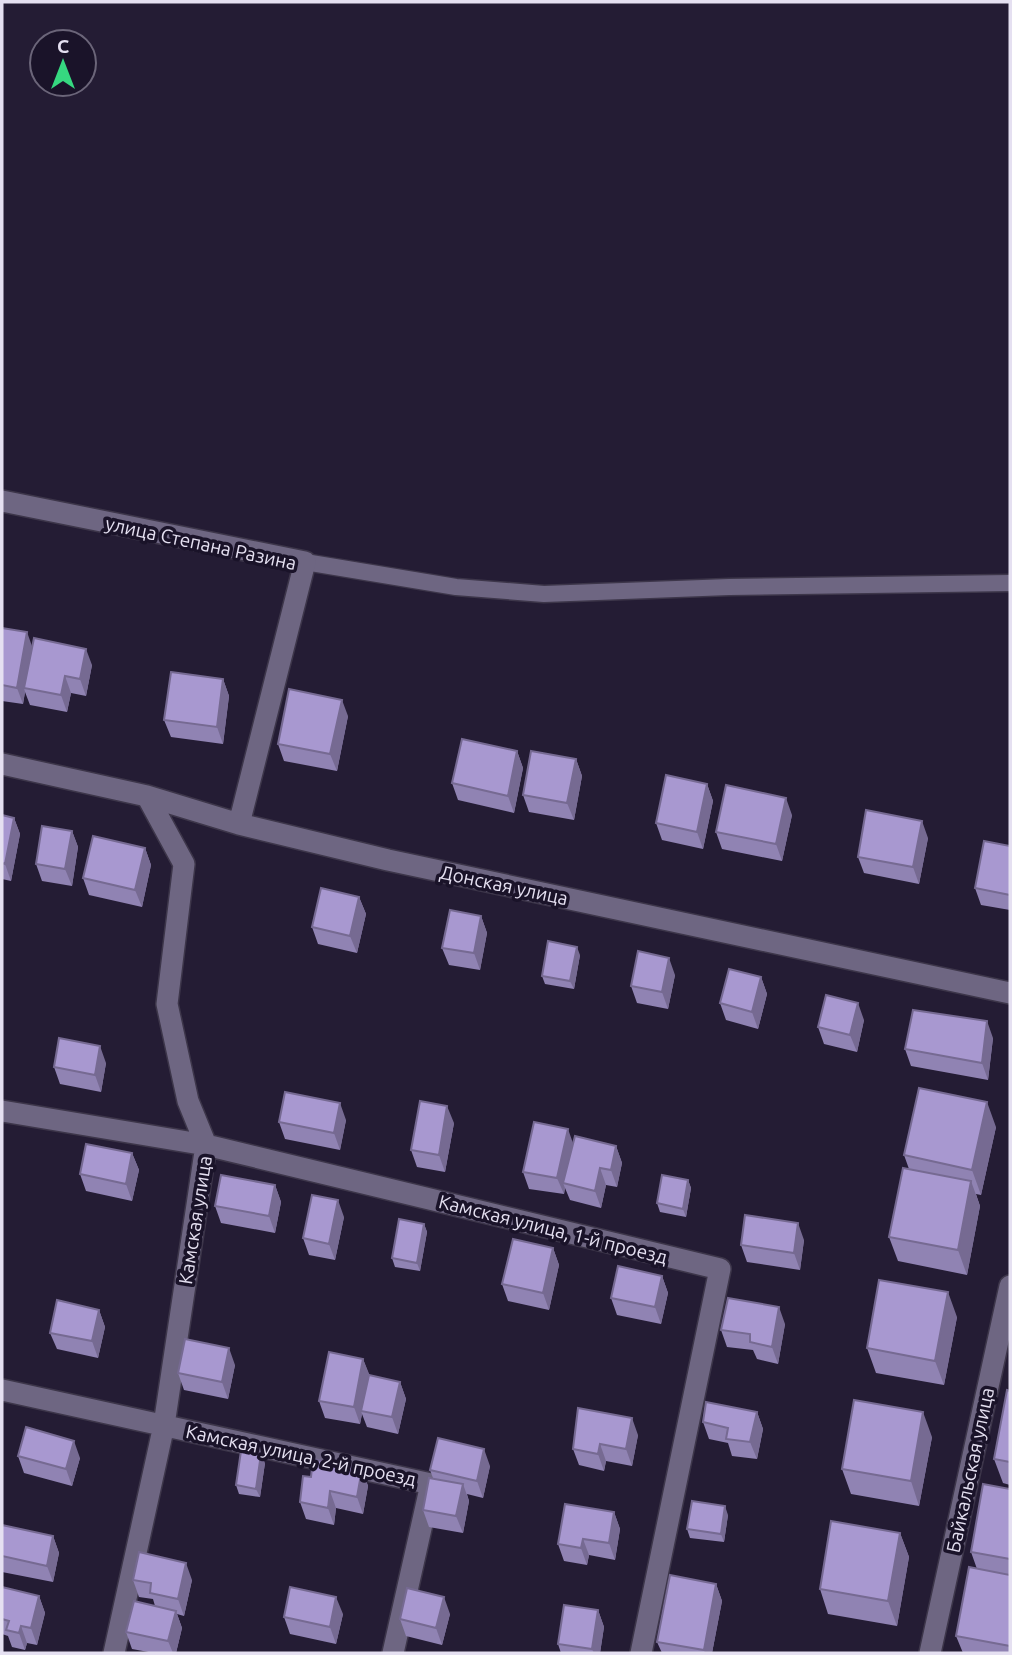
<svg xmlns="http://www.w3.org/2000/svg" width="1012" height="1655" font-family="Ubuntu,sans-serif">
  <rect width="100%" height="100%" fill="#241c34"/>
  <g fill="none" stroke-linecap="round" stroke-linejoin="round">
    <g stroke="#3d364a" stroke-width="19">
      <path id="lane" d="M305,562L456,587L544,594L729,587L1010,583"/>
    </g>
    <g stroke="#3d364a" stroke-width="24">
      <path id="street" d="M2,501L305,562L239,824
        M2,764L147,796L239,824L388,860L1010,993
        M2,1111L206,1145L720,1269L641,1653
        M2,1390L431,1484L393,1653
        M114,1653L164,1425L206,1145L188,1101L167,1004L184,864L147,796
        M930,1653L1010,1286"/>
    </g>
    <use href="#lane" stroke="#6e6682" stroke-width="16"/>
    <use href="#street" stroke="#6e6682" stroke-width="21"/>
  </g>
  <path fill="#9083b3" d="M2,628L32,647L92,665L86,696L71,693L67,712L30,705L25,692L23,704L2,701Z
    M223,679L229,696L223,744L171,737L164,720Z
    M348,716L337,771L284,761L278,744Z
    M517,751L523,768L514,813L458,800L452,783Z
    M576,759L582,776L574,820L529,812L523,795Z
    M707,784L713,801L703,849L662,840L656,823Z
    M2,815L14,818L20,834L11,881L2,879Z
    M792,815L782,861L722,849L716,832Z
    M72,831L78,847L72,886L42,881L36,864Z
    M928,838L919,884L864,873L858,857Z
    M1010,846V910L981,905L975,888Z
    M145,848L151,865L142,907L89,895L83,878Z
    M359,897L366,914L357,953L318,944L312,927Z
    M481,916L487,933L480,970L449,965L442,948Z
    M580,955L574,989L545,984L542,976Z
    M675,975L668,1009L637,1003L631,986Z
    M761,977L767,994L758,1029L726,1020L720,1003Z
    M864,1020L857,1052L824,1044L818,1027Z
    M993,1038L988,1080L911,1066L905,1049Z
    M106,1063L101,1092L60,1084L54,1067Z
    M346,1120L340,1150L285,1139L279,1122Z
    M454,1123L445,1172L417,1167L411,1150Z
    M996,1127L981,1195L976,1194L980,1206L967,1275L898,1261L889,1237L909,1169L904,1155Z
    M573,1143L616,1146L622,1163L617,1187L606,1185L601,1208L570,1200L565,1188L564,1194L529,1189L523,1172Z
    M132,1153L139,1170L132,1201L86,1191L80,1174Z
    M688,1180L691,1188L686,1217L660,1212L657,1203Z
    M275,1185L281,1202L275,1233L221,1223L215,1206Z
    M344,1217L335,1260L309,1255L303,1238Z
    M424,1224L427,1232L420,1271L395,1267L392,1258Z
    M804,1240L800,1270L747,1262L741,1245Z
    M553,1248L559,1265L549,1310L508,1301L502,1284Z
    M662,1276L668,1293L661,1324L617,1315L611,1298Z
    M99,1310L105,1327L98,1358L57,1349L50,1333Z
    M957,1317L944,1385L876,1373L867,1348Z
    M785,1324L778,1364L757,1359L753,1350L727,1347L721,1330Z
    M363,1359L369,1375L400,1382L406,1399L398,1434L367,1427L362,1414L360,1424L325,1418L319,1401Z
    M235,1365L228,1399L184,1390L178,1373Z
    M1010,1391V1485L1003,1483L994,1459Z
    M757,1412L763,1429L757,1459L732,1456L728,1443L709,1439L703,1422Z
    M638,1435L632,1466L606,1461L604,1471L579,1465L573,1449Z
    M932,1437L919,1506L851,1494L842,1469Z
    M18,1456L80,1458L72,1486L24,1473Z
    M265,1463L260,1497L239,1494L236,1485Z
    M490,1466L483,1498L467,1494L469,1501L463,1533L429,1527L423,1510L433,1478L430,1470Z
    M362,1469L368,1486L363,1514L336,1508L334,1525L306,1519L300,1502L311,1477Z
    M1010,1489V1653H963L956,1636L977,1569L971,1552Z
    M614,1512L620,1529L615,1560L589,1555L587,1565L564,1561L558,1544Z
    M728,1515L724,1542L690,1538L687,1529Z
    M2,1525L53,1536L59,1553L53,1582L2,1572Z
    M900,1533L909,1557L897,1626L828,1614L820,1589Z
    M133,1580H192L184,1616L177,1614L182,1628L176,1653H154L132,1649L126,1632L155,1606L153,1599L139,1597Z
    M716,1584L722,1601L712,1653H662L657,1642Z
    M2,1587L39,1596L45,1613L37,1645L27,1643L25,1650L12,1647L8,1636L2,1634Z
    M598,1610L604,1627L600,1653H561L558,1644Z
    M343,1614L336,1644L290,1634L284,1617Z
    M450,1614L442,1645L406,1636L400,1619Z"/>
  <path fill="#766a92" d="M27,632L33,649L24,688L25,692L23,704L17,688Z
    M86,649L92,665L86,696L80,679Z
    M65,676L71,693L67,712L61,695Z
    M223,679L229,696L223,744L217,727Z
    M342,700L348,716L337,771L330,754Z
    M517,751L523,768L514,813L508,796Z
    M576,759L582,776L574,820L567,803Z
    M707,784L713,801L703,849L697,832Z
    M786,798L792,815L782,861L776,844Z
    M14,818L20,834L11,881L5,864Z
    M922,821L928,838L919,884L913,867Z
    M72,831L78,847L72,886L65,869Z
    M145,848L151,865L142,907L135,890Z
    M359,897L366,914L357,953L350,936Z
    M481,916L487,933L480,970L474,953Z
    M577,947L580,955L574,989L570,981Z
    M669,958L675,975L668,1009L662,992Z
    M761,977L767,994L758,1029L752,1012Z
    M858,1003L864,1020L857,1052L850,1035Z
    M987,1021L993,1038L988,1080L982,1063Z
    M100,1046L106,1063L101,1092L95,1075Z
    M987,1102L996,1127L981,1195L972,1170Z
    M340,1103L346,1120L340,1150L334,1133Z
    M447,1106L454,1123L445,1172L439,1155Z
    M568,1129L574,1146L563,1183L565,1188L564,1194L557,1178Z
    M616,1146L622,1163L617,1187L611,1170Z
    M132,1153L139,1170L132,1201L126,1184Z
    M600,1168L606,1185L601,1208L595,1191Z
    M688,1180L691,1188L686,1217L683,1209Z
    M971,1181L980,1206L967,1275L958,1250Z
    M275,1185L281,1202L275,1233L269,1216Z
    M338,1200L344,1217L335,1260L329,1244Z
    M798,1223L804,1240L800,1270L794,1253Z
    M424,1224L427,1232L420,1271L417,1263Z
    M553,1248L559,1265L549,1310L543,1293Z
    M662,1276L668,1293L661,1324L655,1307Z
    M948,1292L957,1317L944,1385L935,1361Z
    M779,1307L785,1324L778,1364L772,1347Z
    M99,1310L105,1327L98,1358L92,1341Z
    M229,1348L235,1365L228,1399L222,1382Z
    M363,1359L370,1376L361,1411L362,1414L360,1424L354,1407Z
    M400,1382L406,1399L398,1434L392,1417Z
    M757,1412L763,1429L757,1459L750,1442Z
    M923,1412L932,1437L919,1506L911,1481Z
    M632,1418L638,1435L632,1466L626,1449Z
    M74,1441L80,1458L72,1486L66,1469Z
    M600,1444L606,1461L604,1471L598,1454Z
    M484,1449L490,1466L483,1498L477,1481Z
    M261,1454L265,1463L260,1497L256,1489Z
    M362,1469L368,1486L363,1514L357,1497Z
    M463,1484L469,1501L463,1533L456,1516Z
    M330,1491L336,1508L334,1525L328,1508Z
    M725,1506L728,1515L724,1542L721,1534Z
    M614,1512L620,1529L615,1560L609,1543Z
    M900,1533L909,1557L897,1626L888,1601Z
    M53,1536L59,1553L53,1582L47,1566Z
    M583,1539L589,1555L587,1565L581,1548Z
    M186,1563L192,1580L184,1616L178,1599Z
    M716,1584L722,1601L712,1653H705L704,1650Z
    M39,1596L45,1613L37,1645L31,1628Z
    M336,1597L343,1614L336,1644L330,1627Z
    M444,1597L450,1614L442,1645L436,1628Z
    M598,1610L604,1627L600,1653H594L592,1649Z
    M176,1611L182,1628L176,1653H173L168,1641Z
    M21,1626L27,1643L25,1650L19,1633Z"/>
  <path fill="#a898d0" stroke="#766a92" stroke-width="2" d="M2,628L27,632L17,688L2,685Z
    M34,638L86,649L80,679L65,676L61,695L24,688Z
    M171,672L223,679L217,727L164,720Z
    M289,689L342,700L330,754L278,744Z
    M462,739L517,751L508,796L452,783Z
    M531,751L576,759L567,803L523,795Z
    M666,775L707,784L697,832L656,823Z
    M726,785L786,798L776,844L716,832Z
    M866,810L922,821L913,867L858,857Z
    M2,815L14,818L5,864L2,863Z
    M42,826L72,831L65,869L36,864Z
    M93,836L145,848L135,890L83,878Z
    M984,841L1010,846V895L975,888Z
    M321,888L359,897L350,936L312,927Z
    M450,910L481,916L474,953L442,948Z
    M548,941L577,947L570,981L542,976Z
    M638,951L669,958L662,992L631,986Z
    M729,969L761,977L752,1012L720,1003Z
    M826,995L858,1003L850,1035L818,1027Z
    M913,1010L987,1021L982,1063L905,1049Z
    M59,1038L100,1046L95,1075L54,1067Z
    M919,1088L987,1102L972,1170L904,1155Z
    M285,1092L340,1103L334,1133L279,1122Z
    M420,1101L447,1106L439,1155L411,1150Z
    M534,1122L568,1129L557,1178L523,1172Z
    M575,1136L616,1146L611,1170L600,1168L595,1191L563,1183Z
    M86,1144L132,1153L126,1184L80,1174Z
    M903,1168L971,1181L958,1250L889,1237Z
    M221,1175L275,1185L269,1216L215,1206Z
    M662,1175L688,1180L683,1209L657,1203Z
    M312,1195L338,1200L329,1244L303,1238Z
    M745,1215L798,1223L794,1253L741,1245Z
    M399,1219L424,1224L417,1263L392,1258Z
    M513,1239L553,1248L543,1293L502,1284Z
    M618,1266L662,1276L655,1307L611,1298Z
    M879,1280L948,1292L935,1361L867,1348Z
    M728,1298L779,1307L772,1347L750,1342V1334L721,1330Z
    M57,1300L99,1310L92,1341L50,1333Z
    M185,1339L229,1348L222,1382L178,1373Z
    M329,1352L363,1359L354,1407L319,1401Z
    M369,1375L400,1382L392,1417L361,1411Z
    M1007,1390L1010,1391V1462L994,1459Z
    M854,1400L923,1412L911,1481L842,1469Z
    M706,1402L757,1412L750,1442L726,1439L728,1428L703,1422Z
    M578,1408L632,1418L626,1449L600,1444L598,1454L573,1449Z
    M26,1427L74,1441L66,1469L18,1456Z
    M438,1438L484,1449L477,1481L430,1470Z
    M241,1451L261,1454L256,1489L236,1485Z
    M313,1459L362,1469L357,1497L330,1491L328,1508L300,1502L303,1476L311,1477Z
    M429,1478L463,1484L456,1516L423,1510Z
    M983,1484L1010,1489V1559L971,1552Z
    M692,1501L725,1506L721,1534L687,1529Z
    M565,1504L614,1512L609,1543L583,1539L581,1548L558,1544Z
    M831,1521L900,1533L888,1601L820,1589Z
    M2,1525L53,1536L47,1566L2,1556Z
    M139,1552L186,1563L178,1599L150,1593L151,1583L133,1580Z
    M969,1567L1010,1575V1646L956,1636Z
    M670,1575L716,1584L704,1650L657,1642Z
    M2,1587L39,1596L31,1628L21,1626L19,1633L6,1630L9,1621L2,1619Z
    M290,1587L336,1597L330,1627L284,1617Z
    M407,1588L444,1597L436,1628L400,1619Z
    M134,1601L176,1611L168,1641L126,1632Z
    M564,1605L598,1610L592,1649L558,1644Z"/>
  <g text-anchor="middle" stroke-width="7" stroke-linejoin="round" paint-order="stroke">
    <g font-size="19" fill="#e5e0f1" stroke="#1a1329">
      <text transform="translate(201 543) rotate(12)" y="7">улица Степана Разина</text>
      <text transform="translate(504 885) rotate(12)" y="7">Донская улица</text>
      <text transform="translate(195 1220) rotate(-81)" y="7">Камская улица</text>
      <text transform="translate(553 1229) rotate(14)" y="7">Камская улица, 1-й проезд</text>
      <text transform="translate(301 1455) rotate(12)" y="7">Камская улица, 2-й проезд</text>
      <text transform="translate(970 1470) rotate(-78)" y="7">Байкальская улица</text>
    </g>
  </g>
  <rect width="1012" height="1655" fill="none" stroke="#e5e0f1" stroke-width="7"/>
  <g transform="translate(63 63)"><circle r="33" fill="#1a1329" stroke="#6b6579" stroke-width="2"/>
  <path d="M0-5L12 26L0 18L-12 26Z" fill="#36d880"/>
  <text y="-10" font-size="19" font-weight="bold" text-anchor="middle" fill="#e5e0f1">С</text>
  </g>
</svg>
